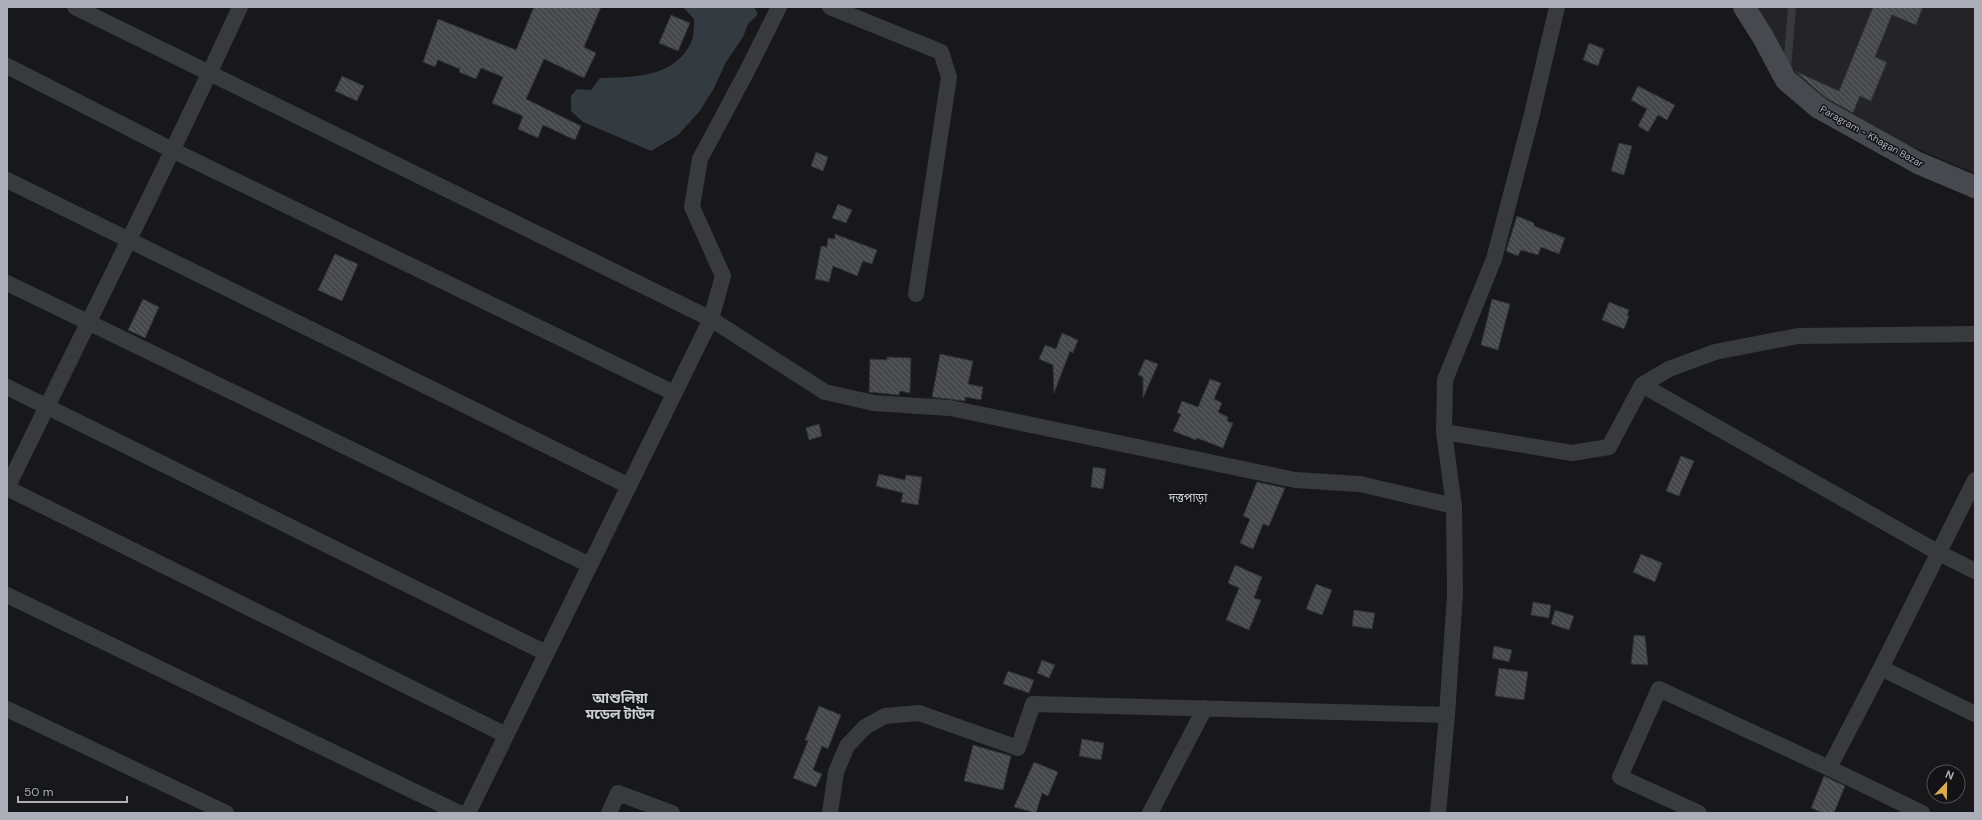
<svg xmlns="http://www.w3.org/2000/svg" width="1982" height="820" font-family="'DM Sans','Noto Sans Bengali',sans-serif">
  <defs>
    <pattern id="building-back-hatch" width="6" height="6" patternUnits="userSpaceOnUse"><rect width="6" height="6" fill="#47484c"/><path d="M-1 5l2 2M0 0l6 6M5-1l2 2" fill="none" stroke="#5f6064"/></pattern>
  </defs>
  <rect width="100%" height="100%" fill="#18181a"/>
  <path fill="#242426" d="M1752,7H1975V173L1819,108Z"/>
  <path fill="#333b41" d="M683,7H754L758,14L748,24L743,37L726,62L713,90L699,112L678,135L651,151L583,122L571,111V96L577,89L591,90L600,78C633,77 677,78 692,40C694,34 694,25 694,19Z"/>
  <path fill="url(#building-back-hatch)" stroke="#323235" d="M534,7H601L584,47L596,53L584,78L544,59L526,99L581,126L575,140L543,125L538,138L518,129L523,116L492,103L503,77L481,68L476,79L459,72L460,69L438,60L435,67L423,62L438,19L516,50Z
    M1873,7H1923L1916,25L1892,15L1875,57L1887,62L1871,101L1860,96L1853,113L1826,98L1795,71L1839,91Z
    M671,15L690,23L678,51L659,43Z
    M1589,43L1604,49L1598,66L1583,60Z
    M342,76L364,86L357,101L335,91Z
    M1638,86L1675,105L1667,120L1658,115L1648,132L1638,126L1647,109L1631,100Z
    M1619,143L1632,146L1624,175L1611,171Z
    M816,152L828,157L823,171L811,166Z
    M838,204L852,210L846,223L832,218Z
    M1517,216L1534,223V226L1565,238L1559,254L1541,247L1538,255L1521,250L1518,256L1506,251Z
    M835,234L877,250L872,264L863,261L857,276L833,266L829,282L815,279L821,246L827,247L828,238L835,239Z
    M335,254L358,264L342,301L318,290Z
    M143,299L159,307L145,338L128,330Z
    M1492,299L1510,304L1498,350L1481,345Z
    M1609,302L1629,310L1627,315L1629,316L1624,329L1602,320Z
    M1062,333L1078,340L1073,353L1070,351L1054,393L1053,365L1039,359L1045,345L1056,349Z
    M940,354L973,361L968,384L983,387L981,400L965,397V401L932,397Z
    M887,357L911,358L910,393L900,391L899,395L869,392L870,359L887,360Z
    M1145,359L1158,364L1143,398V377L1138,375Z
    M1210,379L1221,383L1214,399L1222,403L1218,412L1228,417L1227,421L1233,423L1223,448L1197,438L1196,440L1173,431L1181,414L1177,413L1182,401L1198,407Z
    M819,424L822,436L809,440L806,428Z
    M1681,456L1694,461L1679,496L1666,491Z
    M1093,467L1106,469L1103,489L1091,487Z
    M879,474L905,480L906,475L922,477L918,505L901,502L903,493L876,486Z
    M1257,482L1285,488L1269,526L1263,524L1253,549L1240,543L1250,519L1243,516Z
    M1641,554L1662,563L1655,582L1633,572Z
    M1235,565L1262,577L1254,598L1261,600L1249,630L1226,620L1239,588L1228,583Z
    M1316,584L1332,590L1322,615L1306,609Z
    M1533,602L1551,605L1549,618L1531,615Z
    M1354,610L1375,613L1372,629L1352,626Z
    M1555,610L1574,616L1569,630L1551,624Z
    M1634,635L1645,636L1648,665L1631,664Z
    M1494,646L1512,650L1509,662L1492,658Z
    M1042,660L1055,665L1049,678L1037,673Z
    M1499,668L1528,672L1524,700L1495,696Z
    M1008,671L1034,680L1029,693L1003,684Z
    M819,706L841,715L828,749L822,746L813,770L822,774L816,787L793,778L808,741L805,740Z
    M1082,739L1104,743L1101,760L1079,756Z
    M973,745L1011,756L1003,790L964,781Z
    M1034,762L1058,772L1048,796L1042,793L1036,813L1014,807Z
    M1824,776L1845,786L1834,813H1823L1811,808Z"/>
  <g fill="none" stroke-linecap="round" stroke-linejoin="round">
    <path stroke="#393a3e" stroke-width="8" d="M1787,69L1792,7"/>
    <path stroke="#393a3e" stroke-width="16" d="M75,7L711,319L825,392L874,403L950,408L1295,480L1360,484L1454,506
      M830,7L941,52L949,77L916,294
      M7,66L174,151L674,393
      M7,180L629,486
      M7,283L590,565
      M1642,385L1669,369L1715,352L1798,336L1975,334
      M7,387L546,653
      M1444,432L1572,453L1609,447L1642,385L1939,553L1975,571
      M1975,480L1881,668L1975,714
      M7,488L506,735
      M7,488C85,328 166,169 240,7
      M7,595L459,813
      M1881,668L1829,768L1922,813
      M7,709L226,813
      M468,813L711,319L723,276L692,207L700,159L747,71L779,7
      M609,813L618,793L672,813
      M830,813L836,772L847,746L865,727L885,716L919,713L1018,748L1033,704L1447,715
      M1150,813L1205,708
      M1438,813L1447,715L1455,594L1454,506L1444,432L1445,380L1494,259L1531,118L1557,7
      M1699,813L1620,777L1659,689L1829,768"/>
    <path stroke="#48494e" stroke-width="22" d="M1744,7L1763,37L1786,80L1819,108L1918,163L1975,187"/>
  </g>
  <g text-anchor="middle" stroke-width="3" stroke-linejoin="round" paint-order="stroke">
    <g font-size="10" fill="#acafb8" stroke="#131315">
      <text transform="translate(1872 136) rotate(29)" y="4">Paragram - Khagan Bazar</text>
    </g>
    <g font-size="12" fill="#ccced4" stroke="#131315">
      <text x="1188" y="502">দত্তপাড়া</text>
    </g>
    <g font-size="14" font-weight="bold" fill="#ccced4" stroke="#131315">
      <text x="620" y="703">আশুলিয়া<tspan x="620" dy="16">মডেল টাউন</tspan></text>
    </g>
  </g>
  <rect width="1982" height="820" fill="none" stroke="#acafb8" stroke-width="16"/>
  <g transform="translate(1946 784) rotate(22)"><circle r="19" fill="#131315" stroke="#505156"/>
  <path d="M0-3L7 15L0 10L-7 15Z" fill="#deab4c"/>
  <text y="-6" font-size="11" font-weight="bold" text-anchor="middle" fill="#acafb8">N</text>
  </g>
  <path d="M18 796v6h109v-6" fill="none" stroke="#acafb8" stroke-width="2"/>
  <text x="24" y="796" font-size="12" fill="#acafb8" stroke="#131315" stroke-width="3" paint-order="stroke">50 m</text>
</svg>
